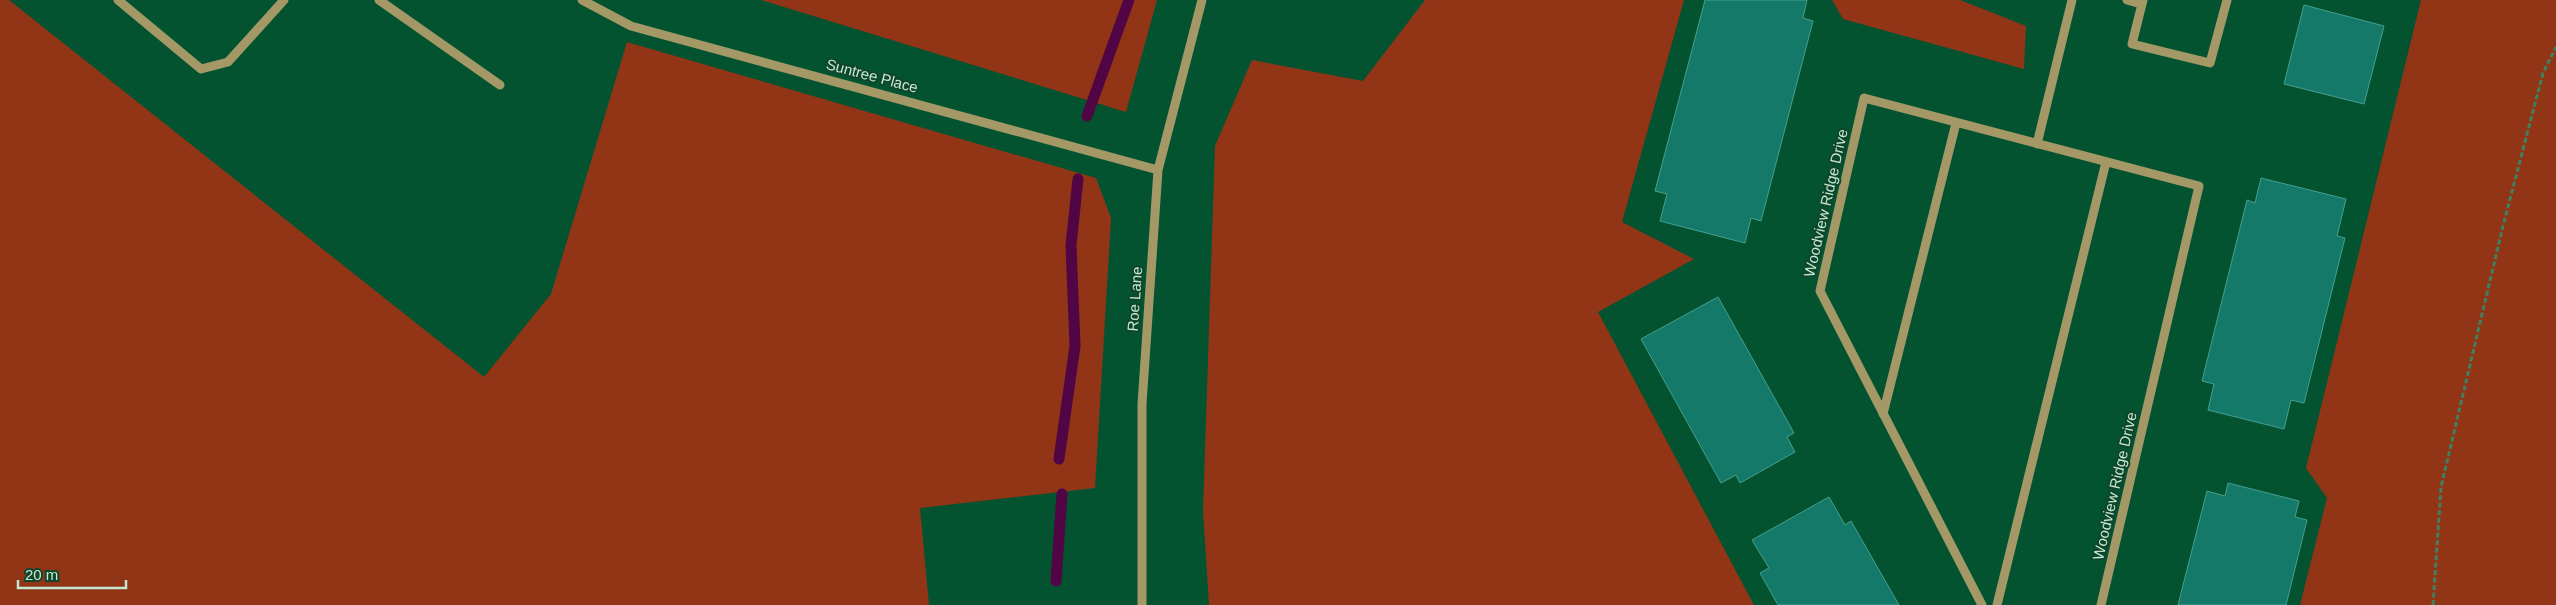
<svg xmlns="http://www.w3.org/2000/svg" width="2556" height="605" font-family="Helvetica,sans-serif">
  <rect width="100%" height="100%" fill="#035331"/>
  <path fill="#923516" d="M0,0H9L484,377L551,294L627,42L1096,178L1111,218L1095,488L920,508L929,605H0Z
    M761,0H1157L1126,112Z
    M1425,0H1684L1622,222L1694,259L1598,312L1754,605H1209L1203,511L1215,146L1252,60L1363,81Z
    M1832,0H1960L2026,26L2024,69L1843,19Z
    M2421,0H2556V605H2300L2327,498L2306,468Z"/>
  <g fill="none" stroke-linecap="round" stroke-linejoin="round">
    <path stroke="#520544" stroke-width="11" d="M1087,116L1129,0
      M1059,459L1075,346L1071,245L1078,179
      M1056,581L1062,494"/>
  </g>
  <path fill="#147968" stroke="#46a08d" d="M1705,0H1807L1803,18L1813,21L1761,221L1751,218L1745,243L1660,221L1667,194L1655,191Z
    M2304,5L2384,26L2364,104L2284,84Z
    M2261,178L2346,199L2337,236L2345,238L2304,403L2291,400L2284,429L2208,410L2214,384L2202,381L2247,200L2255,203Z
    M1718,297L1794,433L1787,437L1795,452L1740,483L1736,475L1721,483L1641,339Z
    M2228,483L2299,501L2295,517L2307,520L2286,605H2178L2207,491L2225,496Z
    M1829,497L1845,525L1851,521L1899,605H1778L1760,573L1769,568L1752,540Z"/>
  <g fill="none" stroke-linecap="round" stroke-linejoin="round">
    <path stroke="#3e8061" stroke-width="3" stroke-dasharray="5 2.5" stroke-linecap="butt" d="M2433,605L2441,487L2503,226L2543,73L2556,47"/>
    <path stroke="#a49966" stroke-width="9" d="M118,0L201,69L228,62L284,0
      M379,0L500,85
      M582,0L631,26L1158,170
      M2127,0L2141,4
      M2143,0L2132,44L2210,63L2227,0
      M2037,144L2072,0
      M1883,414L1956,123
      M1142,605V404L1158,170L1202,0
      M1982,605L1820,291L1864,98L2199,186L2101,605
      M1997,605L2106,162"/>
  </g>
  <g text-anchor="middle" stroke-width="4" stroke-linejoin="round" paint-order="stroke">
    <g font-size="15" fill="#c6e8d2" stroke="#0f462b">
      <text transform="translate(872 76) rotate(15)" y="5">Suntree Place</text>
      <text transform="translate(1826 203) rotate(-77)" y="5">Woodview Ridge Drive</text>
      <text transform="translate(1135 299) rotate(-86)" y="5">Roe Lane</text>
      <text transform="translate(2115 486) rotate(-77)" y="5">Woodview Ridge Drive</text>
    </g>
  </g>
  <path d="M18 580v8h108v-8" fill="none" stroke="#c6e8d2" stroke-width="2.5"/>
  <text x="25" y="580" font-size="15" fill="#c6e8d2" stroke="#0f462b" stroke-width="4" paint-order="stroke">20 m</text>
</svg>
